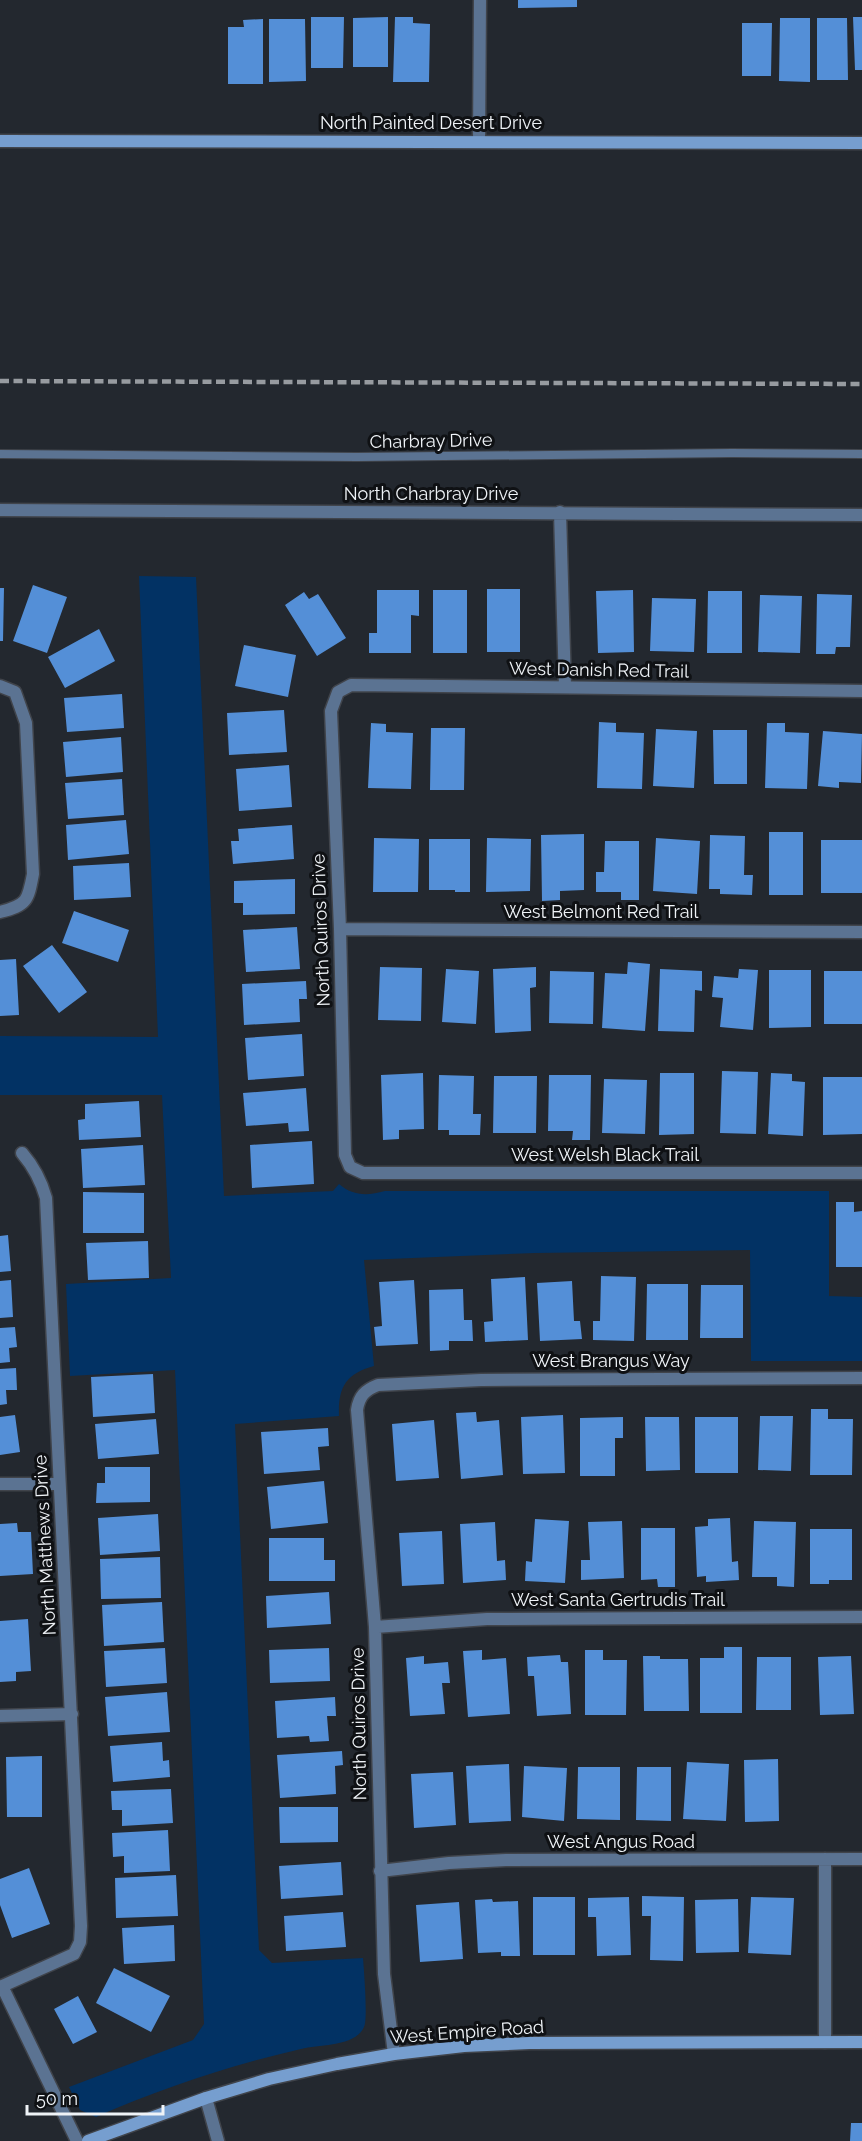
<svg xmlns="http://www.w3.org/2000/svg" width="862" height="2141" font-family="Raleway,sans-serif">
  <rect width="100%" height="100%" fill="#23282f"/>
  <path fill="#023264" d="M139,576L196,577L224,1196L333,1191L339,1184C353,1196 367,1196 385,1191H829V1296L862,1297V1361H751L750,1250L535,1253L364,1260L374,1366C345,1374 338,1388 339,1416L235,1424L259,1950L272,1963L363,1958C364,1971 368,2019 364,2027C355,2047 320,2044 301,2049C231,2065 162,2088 96,2117L80,2110L69,2087L193,2040L204,2024L175,1370L70,1376L66,1284L171,1278L162,1095H0V1036L158,1037Z"/>
  <path fill="#548fd7" d="M518,0H577V7L518,8Z
    M311,17H344L343,68H311Z
    M388,17V67H353V18Z
    M395,17H413V23L430,24L429,82H393Z
    M853,17H862V70H855Z
    M780,18H810V82L779,81Z
    M817,18H847L848,80H817Z
    M263,19V84H228V27H244L243,20Z
    M269,19H305L306,81L269,82Z
    M742,23H772L771,76H742Z
    M33,585L67,597L47,653L13,641Z
    M0,588H4L3,641H0Z
    M487,589H520V652H487Z
    M377,590H419V616L411,615V653H369V633H377Z
    M433,590H467V653H433Z
    M633,590L634,652L598,653L596,591Z
    M708,591H742V653H707Z
    M304,592L309,599L318,594L346,638L317,656L285,605Z
    M817,594L852,595L850,647H836L835,654H816Z
    M760,595L802,596L800,653L758,652Z
    M652,598L696,599L694,652L650,651Z
    M99,629L115,661L65,688L48,657Z
    M244,645L296,655L288,697L235,686Z
    M122,694L124,728L67,732L64,698Z
    M284,710L287,752L229,755L227,713Z
    M599,722L616,723V732L644,733L642,789L597,788Z
    M371,723L386,724V732L413,733L411,789L368,788Z
    M767,723H785V732L809,733L807,789L765,788Z
    M431,728H465L464,790H430Z
    M656,729L697,731L694,788L653,786Z
    M713,730H747V784H714Z
    M823,731L862,734L861,783L839,782V788L818,786Z
    M121,737L123,772L66,777L63,742Z
    M289,765L292,807L239,811L236,769Z
    M122,779L124,815L68,819L65,783Z
    M126,820L129,854L68,860L66,825Z
    M292,825L294,859L233,864L231,841H239L238,829Z
    M769,832H803V895H769Z
    M584,834V890L560,891V900L542,901L541,835Z
    M710,835L745,836L744,875H753L752,895L720,894V889H709Z
    M374,838L419,839L418,892H373Z
    M487,838L531,839L530,891L486,892Z
    M656,838L700,841L697,894L653,891Z
    M429,839H470V892H455V890H429Z
    M821,840H862V893H821Z
    M605,841H639V900H621V892H596V872H604Z
    M129,863L131,897L74,900L73,866Z
    M295,879V914L243,915V903H234V881Z
    M74,911L129,930L118,962L62,943Z
    M297,927L300,969L246,972L243,930Z
    M52,945L87,992L59,1013L23,966Z
    M16,959L19,1015L0,1016V960Z
    M628,962L650,964L645,1031L602,1028L605,973L627,974Z
    M380,967L422,968L421,1021L378,1020Z
    M536,967V987L530,988L531,1031L495,1033L493,969Z
    M446,969L479,971L476,1024L442,1022Z
    M660,969L702,971V991L695,990L694,1032L658,1031Z
    M739,969L758,970L753,1030L720,1027L723,998L712,997L714,976L738,978Z
    M769,970H811V1027L769,1028Z
    M550,971L594,972L593,1024L549,1023Z
    M824,971H862V1024H824Z
    M306,981L307,999H299L300,1022L244,1025L242,984Z
    M302,1034L304,1076L248,1080L245,1038Z
    M722,1071L758,1072L756,1134L720,1133Z
    M423,1073L424,1129L399,1130V1139L383,1140L381,1075Z
    M660,1073H694V1134L659,1135Z
    M771,1073L792,1074V1081L805,1082L803,1136L768,1134Z
    M439,1075L474,1076L473,1114H481L480,1135H449V1130H438Z
    M549,1075H591L590,1140H572L573,1131H548Z
    M494,1076H537L536,1133H493Z
    M823,1077H862V1134L823,1135Z
    M604,1079L647,1080L645,1134L602,1133Z
    M306,1088L309,1131L289,1132L288,1123L246,1126L243,1093Z
    M139,1101L141,1137L79,1140L78,1120L85,1119V1104Z
    M312,1141L314,1184L252,1188L250,1145Z
    M143,1145L145,1185L83,1188L81,1149Z
    M83,1192L144,1193V1233H83Z
    M836,1202H854V1212L862,1211V1267H836Z
    M8,1235L11,1271L0,1272V1236Z
    M148,1241L149,1278L88,1280L86,1243Z
    M601,1276L636,1277L634,1341L593,1340V1321H600Z
    M525,1277L528,1340L485,1342L484,1322L493,1321L491,1279Z
    M11,1280L13,1317L0,1318V1281Z
    M414,1280L418,1344L376,1346L374,1327L382,1326L379,1282Z
    M572,1281L574,1321H580L582,1339L540,1341L537,1283Z
    M647,1284H688V1340H646Z
    M701,1285H743V1338H700Z
    M463,1289L464,1320H472L473,1341H449V1350L430,1351L429,1290Z
    M15,1327L17,1347L9,1348L10,1362L0,1363V1328Z
    M16,1368L17,1390H6L7,1404L0,1405V1369Z
    M153,1374L155,1413L93,1417L91,1377Z
    M811,1409H828V1419H853L852,1475H810Z
    M476,1412L477,1422L499,1420L503,1475L461,1479L456,1413Z
    M15,1415L20,1452L0,1455V1417Z
    M563,1415L565,1473L523,1474L521,1417Z
    M760,1416H793L791,1471L758,1470Z
    M623,1417V1438H615V1476H580V1418Z
    M645,1417H679L680,1470L646,1471Z
    M695,1417H738V1473H695Z
    M156,1419L159,1454L98,1459L95,1424Z
    M434,1420L439,1478L396,1481L392,1424Z
    M328,1428L329,1446L318,1447L320,1470L264,1474L261,1432Z
    M105,1467H150V1502L96,1503L97,1483H105Z
    M324,1481L328,1523L271,1529L267,1487Z
    M158,1514L160,1551L100,1555L98,1518Z
    M730,1518L732,1562L738,1561L739,1580L706,1582V1576L697,1577L695,1527L708,1526V1519Z
    M535,1519L569,1521L565,1583L525,1581L526,1561L532,1562Z
    M622,1521L624,1578L581,1580V1560H590L588,1522Z
    M754,1521L796,1522L794,1587L777,1586V1577H752Z
    M495,1522L497,1561L505,1560L506,1580L463,1583L460,1524Z
    M17,1523L18,1532H31L33,1574L0,1576V1524Z
    M641,1528H675V1587H658L657,1579L641,1580Z
    M810,1529H852V1580H829V1584H810Z
    M442,1531L444,1584L402,1586L399,1533Z
    M269,1538H324V1560H335V1581H269Z
    M160,1557L161,1598L101,1599L100,1559Z
    M329,1592L331,1624L267,1628L266,1596Z
    M162,1602L164,1642L104,1646L102,1605Z
    M28,1619L31,1671L16,1672V1681L0,1682V1621Z
    M724,1647H742V1713H700V1658H724Z
    M165,1648L167,1683L106,1687L104,1651Z
    M329,1648L330,1681L270,1683L269,1650Z
    M482,1650V1660L506,1658L510,1714L468,1717L463,1651Z
    M585,1650H603V1660H627L626,1715H585Z
    M560,1655L561,1662H568L571,1714L537,1716L534,1676H528L527,1657Z
    M424,1656V1664L448,1662L450,1683H442L445,1714L410,1716L406,1658Z
    M643,1656H660V1659H688L689,1711H644Z
    M851,1656L854,1714L820,1715L818,1657Z
    M757,1657H791V1710H756Z
    M167,1692L170,1732L108,1736L105,1697Z
    M335,1697L336,1716H327L329,1741L310,1742L309,1736L277,1738L275,1701Z
    M162,1742L163,1761L169,1760L170,1777L113,1782L110,1746Z
    M342,1751L343,1765L335,1766L336,1794L280,1798L277,1755Z
    M42,1756V1817H7L6,1757Z
    M778,1759L779,1821L745,1822L744,1760Z
    M687,1762L729,1764L726,1821L683,1819Z
    M509,1764L511,1821L469,1823L466,1766Z
    M524,1766L567,1768L564,1821L522,1817Z
    M578,1767H620V1820L577,1819Z
    M637,1767H671V1821L636,1820Z
    M453,1772L456,1825L414,1828L411,1774Z
    M171,1789L173,1823L122,1826V1810H112L111,1791Z
    M279,1807H338V1842L280,1843Z
    M168,1830L170,1871L124,1873V1856L113,1857L112,1833Z
    M341,1862L343,1895L281,1899L279,1866Z
    M29,1868L50,1924L12,1938L0,1905V1879Z
    M176,1875L178,1916L116,1918L115,1878Z
    M642,1896L684,1897L683,1961L650,1960L651,1916H642Z
    M533,1897H575V1955H533Z
    M629,1897L631,1955L597,1956L596,1917H588V1898Z
    M751,1897L794,1898L791,1955L748,1953Z
    M492,1899L493,1902L518,1901L520,1956H501V1952L478,1953L475,1900Z
    M738,1899L739,1952L696,1953L695,1900Z
    M459,1902L463,1959L420,1962L416,1905Z
    M343,1912L346,1947L286,1951L284,1916Z
    M174,1925L175,1961L124,1964L122,1928Z
    M114,1968L170,1996L151,2032L96,2003Z
    M78,1996L97,2032L73,2044L54,2009Z
    M851,2123H862V2141H850Z"/>
  <g fill="none" stroke-linecap="round" stroke-linejoin="round">
    <g stroke="#40444b" stroke-width="10">
      <path id="lane" d="M0,454L357,457L732,453L862,454"/>
    </g>
    <g stroke="#40444b" stroke-width="15">
      <path id="street" d="M479,141L480,0
        M0,510L862,515
        M560,512L565,687
        M0,686L15,692L26,723L33,874C28,901 27,905 0,912
        M862,691L351,685L338,692L331,711L340,929L345,1155L350,1167L363,1173H862
        M340,929L862,932
        M0,1484H59
        M375,1627L487,1619L862,1617
        M0,1716L72,1714
        M380,1871L449,1863L506,1860L862,1859
        M2,1986L77,2141
        M0,1987L74,1954L80,1942L81,1926L46,1198C41,1180 34,1167 22,1153
        M825,2042V1859
        M394,2054L384,1974L375,1627L357,1410C359,1396 365,1390 378,1385L481,1380L862,1378
        M206,2098L218,2141"/>
    </g>
    <g stroke="#40444b" stroke-width="15">
      <path id="secondary" d="M0,141L862,143
        M88,2141L206,2098L269,2079L337,2064L394,2054L464,2046L529,2043L862,2042"/>
    </g>
    <use href="#lane" stroke="#5b7392" stroke-width="8"/>
    <use href="#street" stroke="#5b7392" stroke-width="12"/>
    <use href="#secondary" stroke="#769ecf" stroke-width="12"/>
    <path stroke="#979ba0" stroke-width="4.5" stroke-dasharray="9 4.5" stroke-linecap="butt" d="M0,381L862,384"/>
  </g>
  <g text-anchor="middle" stroke-width="6" stroke-linejoin="round" paint-order="stroke">
    <g font-size="18" fill="#eff3f7" stroke="#0f1114">
      <text x="431" y="129">North Painted Desert Drive</text>
      <text transform="translate(431 441) rotate(-1)" y="6">Charbray Drive</text>
      <text x="431" y="500">North Charbray Drive</text>
      <text transform="translate(599 670) rotate(1)" y="6">West Danish Red Trail</text>
      <text x="601" y="918">West Belmont Red Trail</text>
      <text transform="translate(321 930) rotate(-92)" y="6">North Quiros Drive</text>
      <text x="605" y="1161">West Welsh Black Trail</text>
      <text x="611" y="1367">West Brangus Way</text>
      <text transform="translate(45 1545) rotate(-93)" y="6">North Matthews Drive</text>
      <text x="618" y="1606">West Santa Gertrudis Trail</text>
      <text transform="translate(359 1724) rotate(-91)" y="6">North Quiros Drive</text>
      <text x="621" y="1848">West Angus Road</text>
      <text transform="translate(467 2032) rotate(-4)" y="6">West Empire Road</text>
    </g>
  </g>
  <path d="M27 2105v9h136v-9" fill="none" stroke="#eff3f7" stroke-width="3"/>
  <text x="36" y="2105" font-size="18" fill="#eff3f7" stroke="#0f1114" stroke-width="4.5" paint-order="stroke">50 m</text>
</svg>
